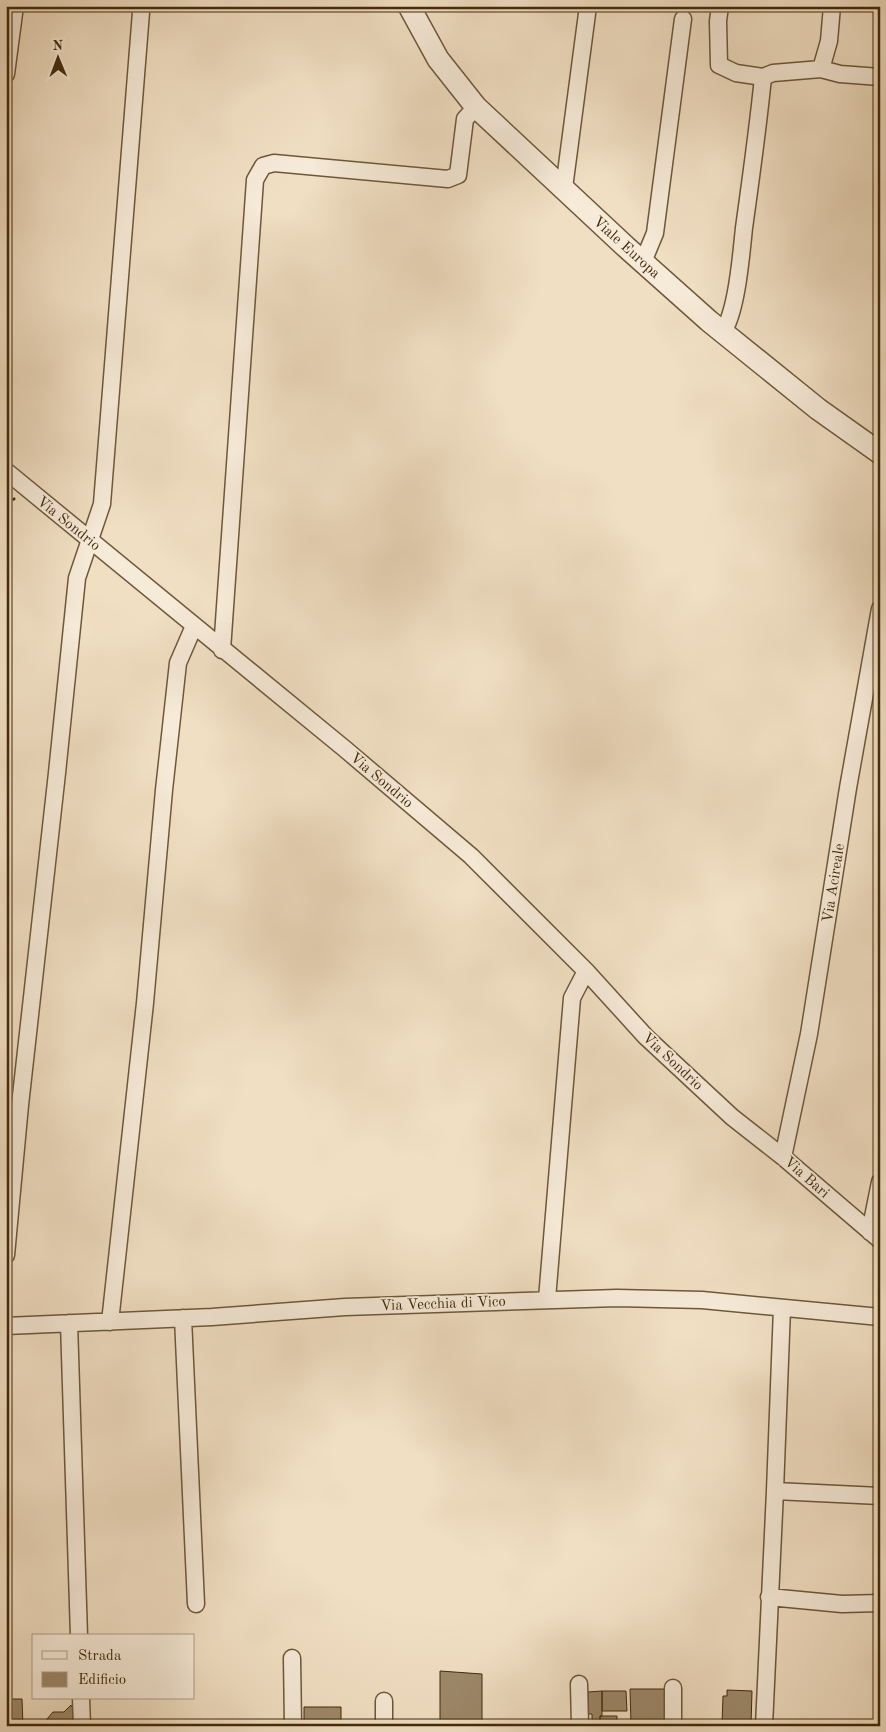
<svg xmlns="http://www.w3.org/2000/svg" width="886" height="1732" font-family="'Old Standard TT',serif">
  <rect width="100%" height="100%" fill="#f1dfc3"/>
  <filter id="stains"><feTurbulence type="fractalNoise" baseFrequency=".004" numOctaves="4"/><feColorMatrix values="0 0 0 0 .2 0 0 0 0 .09 0 0 0 0 .02 0 0 0 .5 -.17"/></filter>
  <radialGradient id="worn" r=".72"><stop offset=".6" stop-color="#630" stop-opacity="0"/><stop offset="1" stop-color="#630" stop-opacity=".3"/></radialGradient>
  <path fill="#9d896b" stroke="#422b0b" d="M440,1671L482,1674V1726H440Z
    M630,1689H666L667,1725H631Z
    M727,1690L752,1691L751,1725L722,1724L723,1696H727Z
    M602,1691H626L627,1711H602Z
    M602,1691V1716H600V1721H592V1714H588V1692Z
    M6,1699H22L23,1726H6Z
    M71,1705L76,1714L73,1721L75,1726H41L53,1712H64Z
    M304,1707H341V1726H304Z
    M600,1716H617V1726H592V1721H600Z"/>
  <g fill="none" stroke-linecap="round" stroke-linejoin="round">
    <g stroke="#6e5839" stroke-width="19">
      <path id="minor" d="M720,6L718,21L719,65L736,73L763,77L773,73L821,69L840,74L880,77
        M821,69L829,41L832,6
        M6,74L15,6
        M564,188L588,6
        M643,262L655,233L683,19
        M723,332C737,310 741,256 744,228C751,178 758,128 763,77
        M6,471L345,749L471,856L586,971L646,1037L732,1117L783,1157L880,1240
        M222,650L255,180L263,166L274,163L448,179L458,175L465,119L476,107
        M783,1157L809,1034L848,788L880,609
        M870,1232L880,1182
        M6,1255L20,1105L57,773L77,578L102,504L141,12
        M547,1299L572,998L586,971
        M183,1318L196,1604
        M110,1322L145,1003L164,790L178,663L194,626
        M69,1323L79,1636
        M6,1326L212,1317L345,1307L617,1298L702,1300L880,1317
        M775,1491L880,1496
        M769,1597L842,1604L880,1603
        M292,1658L293,1726
        M579,1684L580,1726
        M81,1698L82,1726
        M384,1701V1726
        M673,1726V1688
        M764,1726L775,1491L782,1308"/>
    </g>
    <g stroke="#6e5839" stroke-width="24">
      <path id="tertiary" d="M409,6L438,59L476,107L626,247L709,321L818,409L880,453"/>
    </g>
    <path stroke="#422b0b" stroke-width="2.5" stroke-dasharray="4 2.5" stroke-linecap="butt" d="M6,531L9,504L15,498"/>
    <use href="#minor" stroke="#f6ead8" stroke-width="16"/>
    <use href="#tertiary" stroke="#f6ead8" stroke-width="21"/>
  </g>
  <g text-anchor="middle" stroke-width="4" stroke-linejoin="round" paint-order="stroke">
    <g font-size="15" fill="#422b0b" stroke="#f6ead8">
      <text transform="translate(627 247) rotate(42)" y="5">Viale Europa</text>
      <text transform="translate(69 523) rotate(39)" y="5">Via Sondrio</text>
      <text transform="translate(382 780) rotate(40)" y="5">Via Sondrio</text>
      <text transform="translate(833 883) rotate(-81)" y="5">Via Acireale</text>
      <text transform="translate(673 1061) rotate(43)" y="5">Via Sondrio</text>
      <text transform="translate(807 1177) rotate(41)" y="5">Via Bari</text>
      <text transform="translate(443 1303) rotate(-2)" y="5">Via Vecchia di Vico</text>
    </g>
  </g>
  <rect width="886" height="1732" fill="none" stroke="#f1dfc3" stroke-width="25"/>
  <rect x="8" y="8" width="871" height="1717" fill="none" stroke="#422b0b" stroke-width="2.5"/>
  <rect x="12" y="12" width="861" height="1707" fill="none" stroke="#422b0b"/>
  <rect x="32" y="1634" width="162" height="65" fill="#f6ead8" stroke="#ae9e86"/>
  <rect x="42" y="1651" width="25" height="8" fill="#f6ead8" stroke="#ae9e86"/>
  <text x="78" y="1660" font-size="15" fill="#422b0b">Strada</text>
  <rect x="42" y="1672" width="25" height="15" fill="#9d896b" stroke="#ae9e86"/>
  <text x="78" y="1684" font-size="15" fill="#422b0b">Edificio</text>
  <g transform="translate(58 58) rotate(359)" stroke="#f6ead8" stroke-width="4" paint-order="stroke">
  <path d="M0-4L9 19L0 12L-9 19Z" fill="#422b0b"/>
  <text y="-8" font-size="14" font-weight="bold" text-anchor="middle" fill="#422b0b">N</text>
  </g>
  <rect width="100%" height="100%" filter="url(#stains)"/>
  <rect width="100%" height="100%" fill="url(#worn)"/>
</svg>
